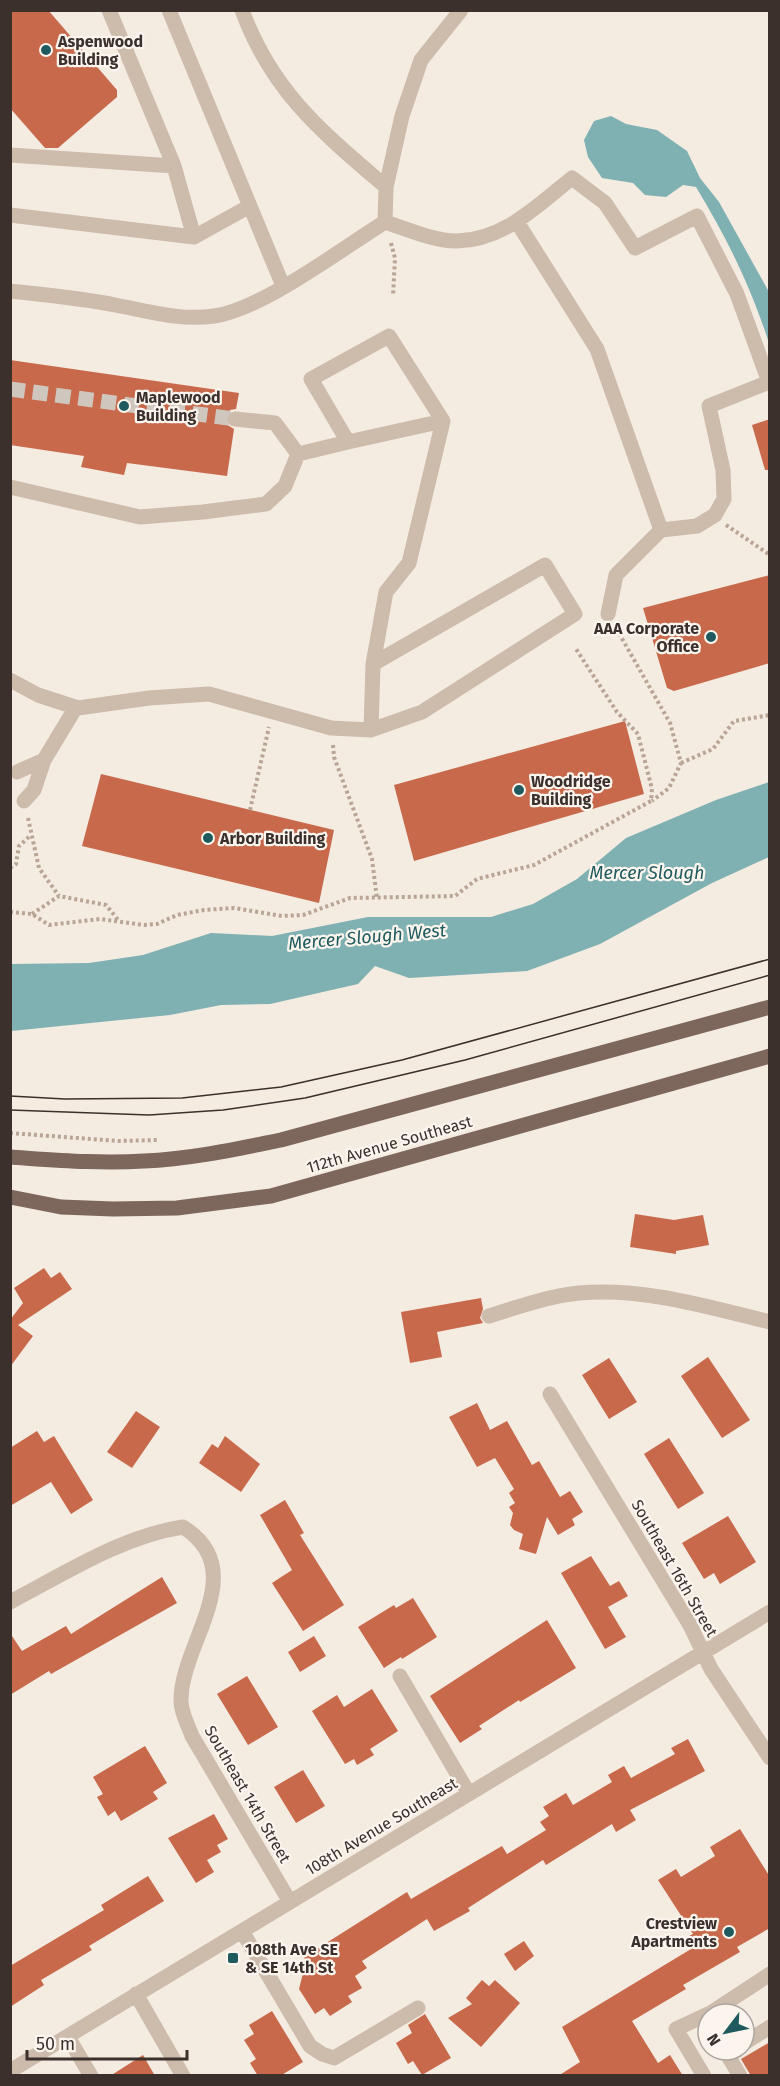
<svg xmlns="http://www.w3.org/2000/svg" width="780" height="2086" font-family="'Fira Sans',sans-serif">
  <rect width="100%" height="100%" fill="#f4ebe1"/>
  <path fill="#7fb0b2" d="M611,116L626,124L657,130L687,151L700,178L719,202L769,292V343C750,285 728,240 696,187L683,185L666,197L645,195L633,183L602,178L588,157L584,140L594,121Z
    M769,782V857L712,883L600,944L527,971L409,978L375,966L358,984L270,1004L221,1005L170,1015L11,1031V964L89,963L143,955L211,933L272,936L368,917H491L533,904L577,879L626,838L716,800Z"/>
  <path fill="#c8694b" d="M10,10H48L117,90V97L58,148H45L10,108Z
    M10,360L239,393L236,409L230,410L225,417L226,424L234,429L227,476L127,463L124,475L81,467L84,456L10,445Z
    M770,419V470H765L752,425Z
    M770,575V663L674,691L667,688L643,608Z
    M625,721L644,794L414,861L394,785Z
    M101,774L334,830L319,903L82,846Z
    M635,1214L674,1220L703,1215L709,1245L676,1251V1254L630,1247Z
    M44,1268L51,1278L60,1272L72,1289L18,1325L33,1336L10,1367V1320L23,1303L14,1288Z
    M481,1298L483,1309L480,1318L483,1323L437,1332L442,1357L410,1363L401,1312Z
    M708,1357L750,1420L722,1438L681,1376Z
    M609,1358L637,1402L609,1419L582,1375Z
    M477,1403L490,1430L507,1421L532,1465L539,1461L560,1497L570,1491L583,1512L572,1519L575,1525L558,1535L547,1517L536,1554L519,1549L523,1534L514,1530L510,1525L513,1513L509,1507L515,1503L509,1493L514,1489L495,1458L477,1467L449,1417Z
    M136,1411L160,1427L132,1468L107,1452Z
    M37,1431L44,1442L54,1436L93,1500L71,1514L51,1482L10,1506V1448Z
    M225,1436L260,1464L241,1492L199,1463L212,1444L218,1448Z
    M669,1438L704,1493L678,1509L644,1454Z
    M285,1500L304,1533L300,1535L344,1605L303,1631L272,1583L292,1570L260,1515Z
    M728,1516L756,1562L720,1584L714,1573L704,1579L682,1543Z
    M591,1556L610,1586L619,1581L628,1596L608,1607L626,1637L605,1649L561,1573Z
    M162,1577L177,1603L51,1674L49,1671L10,1695V1633L22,1651L66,1626L71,1634Z
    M413,1598L437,1637L402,1659L401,1657L384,1668L358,1627L394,1605L396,1608Z
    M547,1620L576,1668L520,1702L519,1700L479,1726L482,1729L460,1743L430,1696Z
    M314,1636L326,1656L300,1672L288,1652Z
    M247,1676L278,1727L248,1745L217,1694Z
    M372,1689L398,1731L370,1749L374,1755L357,1765L354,1759L345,1764L312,1711L337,1695L344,1707Z
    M688,1739L705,1771L630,1810L636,1820L616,1832L612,1824L546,1865L543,1860L468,1908L470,1911L434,1931L427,1919L362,1961L367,1968L355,1976L362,1988L348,1996L352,2002L330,2016L324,2008L315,2014L299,1989L306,1961L304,1957L407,1892L411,1899L502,1846L507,1854L546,1830L540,1822L549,1816L543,1807L566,1793L573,1805L612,1782L608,1775L624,1766L631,1778L675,1754L671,1748Z
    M145,1746L167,1783L153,1792L158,1799L121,1821L115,1811L108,1816L97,1797L103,1794L93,1777Z
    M303,1770L325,1806L296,1823L274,1787Z
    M214,1814L228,1839L217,1845L221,1852L207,1860L214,1872L196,1883L168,1838Z
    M740,1829L770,1877V1928L737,1947L740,1952L683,1985L686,1989L632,2021L658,2063L670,2055L683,2076H558L580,2062L562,2027L696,1946L689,1936L693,1934L658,1880L676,1869L681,1877L715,1856L710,1847Z
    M148,1876L164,1901L89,1946L92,1950L41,1980L44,1985L10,2007V1966L104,1910L101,1905Z
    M524,1941L534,1956L515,1971L504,1954Z
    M482,1980L489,1986L495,1980L520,2003L481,2047L448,2018L472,2004L466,1998Z
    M272,2011L303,2062L280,2076H258L250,2063L256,2059L244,2040L254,2034L249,2025Z
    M425,2014L451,2058L422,2075L413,2061L408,2064L396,2043L412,2033L408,2025Z
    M770,2042V2076H751L741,2059Z
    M143,2055L155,2076H110Z"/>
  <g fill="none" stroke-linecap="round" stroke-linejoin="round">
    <path stroke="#cfc6bd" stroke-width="15" stroke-dasharray="15 8" stroke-linecap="butt" d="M10,389L235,419"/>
    <path stroke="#b9a596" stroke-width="4" stroke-dasharray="3 3" stroke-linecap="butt" d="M391,243L395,258L393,296
      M726,525L770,555
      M616,628L670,723L681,763L669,788L652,801
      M333,745L334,757L372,859L377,899
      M681,763L713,749L734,721L770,715
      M250,810L269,727
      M28,818L39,868L59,896
      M10,868L16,864L19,846L31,835
      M10,912L32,914L49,925L100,919L144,925L157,924L177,915L204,910L234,908L282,916L303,915L350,898L455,896L477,879L534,865L651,801L652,789L638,734L617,712L576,649
      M32,914L59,896L106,905L119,921
      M10,1133L118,1141L158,1140"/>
    <path stroke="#cdbbac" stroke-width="15" d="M109,10L174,166L194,237
      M169,10L283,286
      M242,10C272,92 322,132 386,187
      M10,155L174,166
      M10,215L194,237L250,206
      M385,222L386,187L402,116L421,60L461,10
      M517,222L597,349L661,530
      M10,291C45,295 80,298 115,305C148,311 180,321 214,316C261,310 343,248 385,222C407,229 433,241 457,241C504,240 537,206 572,178L605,203L635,248L697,216L737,294L769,382L709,406L723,470L724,499L715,515L697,526L661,530L616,575L608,614
      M235,419L275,423L298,454L348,442
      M10,487L140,517L203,512L266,504L285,486L298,454
      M373,664L386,592L409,563L443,421L389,336L311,379L348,442L443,421
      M10,680L38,695L78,708L149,698L209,694L331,728L371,730L422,712L575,614L545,565L373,664L371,730
      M17,772L44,760
      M24,801L34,790L44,760L76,707
      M489,1316C517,1307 549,1296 579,1293C642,1287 708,1307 770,1322
      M550,1394L690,1625L711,1669L770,1758
      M10,1602C64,1574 122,1536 183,1527C253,1571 180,1644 181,1701C181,1713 188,1725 192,1736L290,1902
      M400,1676L469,1794
      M242,1931L310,2046L322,2054L334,2058L418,2008
      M136,1994L183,2076
      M709,2014L770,1974
      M68,2037L91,2076
      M744,2043L770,2027
      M733,2050L727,2054L740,2076
      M10,2071L770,1612
      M704,2076L676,2029L708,2014"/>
    <path stroke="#7d675c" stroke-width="15" d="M10,1157C55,1160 100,1164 144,1161C191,1159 236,1149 281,1140L770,1007
      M10,1197L61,1207L113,1209L177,1208L271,1196L770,1056"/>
    <path stroke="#3b302b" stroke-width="1.5" d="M10,1096L65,1099L182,1098L281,1087L402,1060L770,959
      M10,1110L149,1115L223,1110L305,1098L465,1060L770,975"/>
  </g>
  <g fill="#1f5a5e" stroke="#fbf5ee" stroke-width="2">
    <circle cx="46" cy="50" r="6"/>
    <circle cx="124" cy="406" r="6"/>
    <circle cx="711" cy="637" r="6"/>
    <circle cx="519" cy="790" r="6"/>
    <circle cx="208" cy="838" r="6"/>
    <circle cx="729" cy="1932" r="6"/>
    <rect x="227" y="1952" width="12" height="12" rx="3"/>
  </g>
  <g text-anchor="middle" stroke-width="4.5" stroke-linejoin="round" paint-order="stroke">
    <g font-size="16" font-weight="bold" fill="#3b302b" stroke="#fbf5ee" text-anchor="start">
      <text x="58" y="47">Aspenwood<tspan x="58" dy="18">Building</tspan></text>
      <text x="136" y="403">Maplewood<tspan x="136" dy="18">Building</tspan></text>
      <text x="699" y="634" text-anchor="end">AAA Corporate<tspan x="699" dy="18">Office</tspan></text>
      <text x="531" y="787">Woodridge<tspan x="531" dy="18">Building</tspan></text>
      <text x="220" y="844">Arbor Building</text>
      <text x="717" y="1929" text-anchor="end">Crestview<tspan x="717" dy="18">Apartments</tspan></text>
      <text x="245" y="1955">108th Ave SE<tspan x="245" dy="18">&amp; SE 14th St</tspan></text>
    </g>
    <g font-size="16" fill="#3b302b" stroke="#fbf5ee">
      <text transform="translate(389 1144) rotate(-16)" y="6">112th Avenue Southeast</text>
      <text transform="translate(675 1568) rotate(60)" y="6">Southeast 16th Street</text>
      <text transform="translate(248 1794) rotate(60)" y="6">Southeast 14th Street</text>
      <text transform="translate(381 1826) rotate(-31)" y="6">108th Avenue Southeast</text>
    </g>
    <g font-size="18" font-style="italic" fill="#1f5a5e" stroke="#fbf5ee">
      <text x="647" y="879">Mercer Slough</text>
      <text transform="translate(367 937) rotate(-5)" y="6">Mercer Slough West</text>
    </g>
  </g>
  <rect width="780" height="2086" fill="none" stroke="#3b302b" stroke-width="24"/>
  <g transform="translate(726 2032) rotate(238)"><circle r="28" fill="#fbf5ee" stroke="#aea6a0" stroke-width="1.5"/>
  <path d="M0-4.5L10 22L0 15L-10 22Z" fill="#1f5a5e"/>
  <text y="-9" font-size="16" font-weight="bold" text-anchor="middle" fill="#3b302b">N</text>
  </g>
  <path d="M27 2050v9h160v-9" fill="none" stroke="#3b302b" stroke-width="3"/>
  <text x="36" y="2050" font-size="18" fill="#3b302b" stroke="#fbf5ee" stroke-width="4.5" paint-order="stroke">50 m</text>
</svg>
